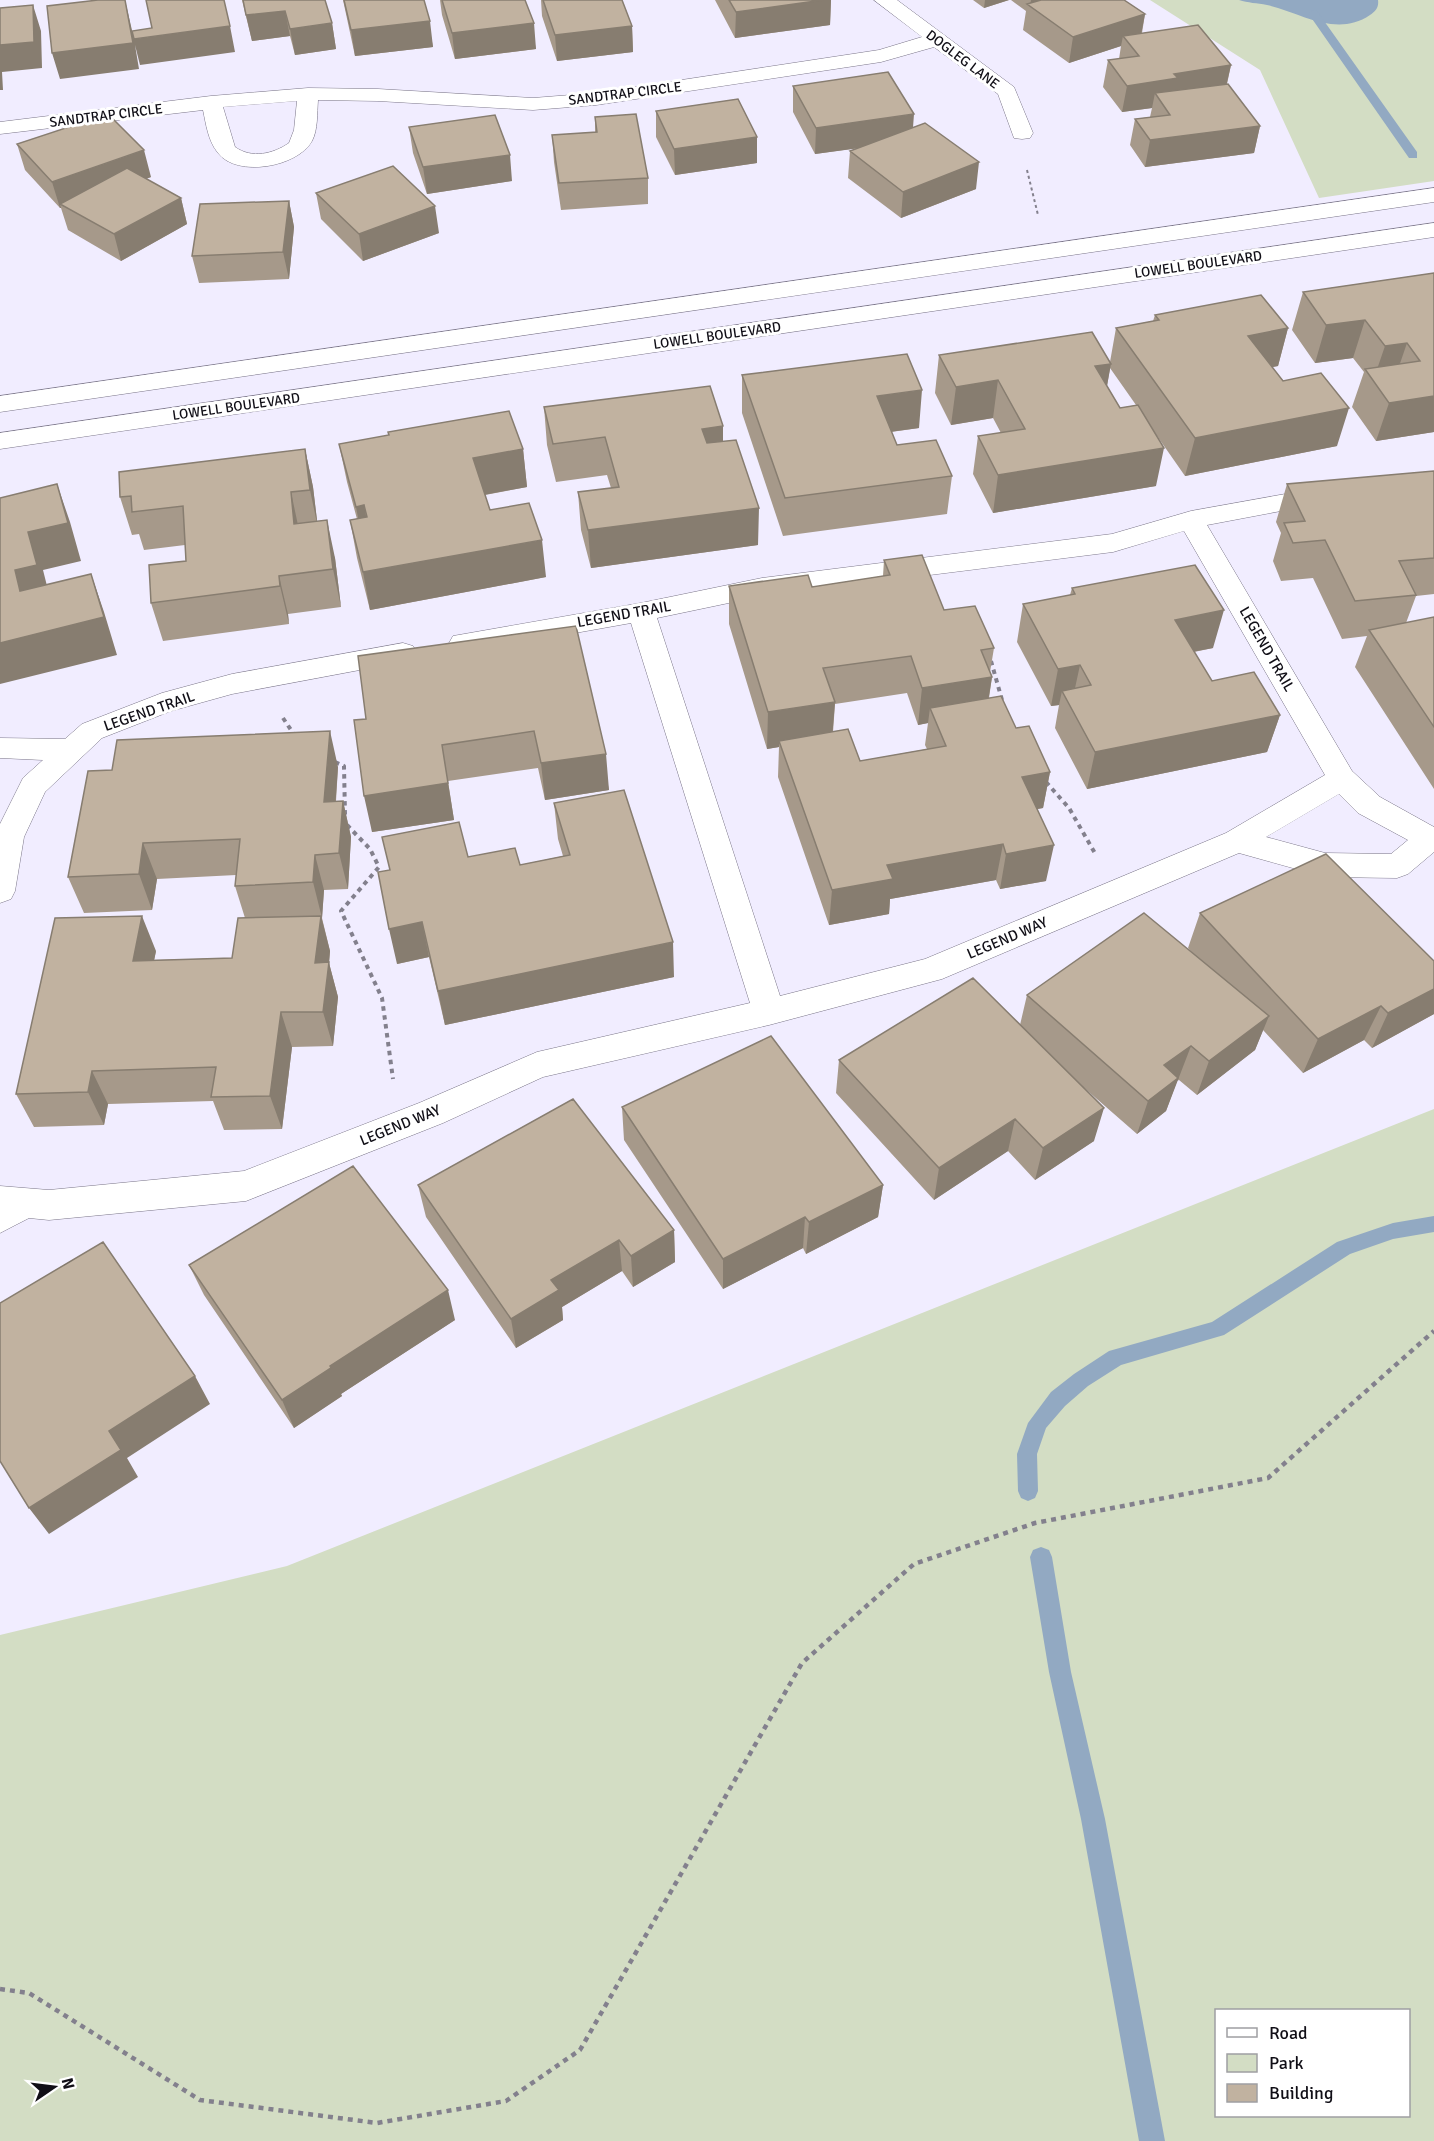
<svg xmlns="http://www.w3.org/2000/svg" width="1434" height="2141" font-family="Signika,sans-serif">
  <rect width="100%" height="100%" fill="#f1edff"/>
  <path fill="#d3ddc4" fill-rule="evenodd" d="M1150,0H1434V181L1319,198L1260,70Z
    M1434,1109V2141H0V1635L287,1566ZM1216,2010H1408V2116H1216Z"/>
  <path fill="#92a9c2" d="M1239,0H1378C1379,7 1376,11 1370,15C1336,38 1302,13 1267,5C1257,3 1248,3 1239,0Z"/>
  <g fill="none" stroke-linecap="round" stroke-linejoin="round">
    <path fill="#92a9c2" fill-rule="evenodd" d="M1313,10L1317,11L1417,152V158H1409L1308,13Z
      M1434,1216V1232L1393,1239L1350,1254L1224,1335L1121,1365L1088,1386L1065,1406L1046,1428L1037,1454L1038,1491L1035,1498L1028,1501L1021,1498L1018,1491L1017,1454L1028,1423L1051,1392L1074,1374L1109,1351L1212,1322L1337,1242L1393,1223Z
      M1041,1547L1049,1550L1052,1557L1071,1672L1105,1819L1165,2141H1139L1081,1819L1049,1672L1030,1557L1033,1550Z"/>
    <g stroke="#7a7588" stroke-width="1">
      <path id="minor" d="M874,0H897L1014,87L1033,133L1030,138L1022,139L1014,138L998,94L934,47L881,62L596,105L533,110L378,101L318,100C317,113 318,130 312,141C298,167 237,178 218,153C208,141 206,124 203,110L0,134V122L211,96L308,88L378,89L533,98L596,93L879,50L922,37ZM297,101L294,130L289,143C273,154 252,159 235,147L223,107Z
        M1325,487L1334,489L1338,495L1334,501L1207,525L1352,771L1380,797L1434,827V852L1408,874L1397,878L1325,877L1239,853L942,979L769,1025L543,1077L443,1123L246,1201L49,1220L29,1218L0,1233V1186L49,1190L244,1171L419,1103L537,1052L750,1003L631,623L463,653L453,650L449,643L453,636L641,603L762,578L1112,534L1191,511ZM1184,531L1325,775L1226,833L925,959L780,996L657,618L762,596L1113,552ZM1339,794L1358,813L1408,840L1391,854L1325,853L1266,837Z
        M403,643L413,646L417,653L413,660L232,694L171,711L102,738L45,792L24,837L15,891L11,899L0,903V824L23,778L43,760L0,758V738L65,739L82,724L162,693L232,674Z"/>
    </g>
    <g stroke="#7a7588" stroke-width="1">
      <path id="secondary" d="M1434,188V202L0,412V396Z
        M1434,223V237L0,449V433Z"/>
    </g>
    <path stroke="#83808d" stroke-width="2" stroke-dasharray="3 3" stroke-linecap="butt" d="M1027,170L1038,215"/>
    <path stroke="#83808d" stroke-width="4" stroke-dasharray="4.5 4.5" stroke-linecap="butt" d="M991,661L1002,700
      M283,718L295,736
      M335,762L344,766L345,815
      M1046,782L1069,808L1096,855
      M347,825L370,849L379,867L341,911L382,998L393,1079"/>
    <path stroke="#83808d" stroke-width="4.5" stroke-dasharray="5 5" stroke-linecap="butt" d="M0,1989L29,1993L200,2100L377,2123L506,2101L580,2050L802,1663L914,1564L1035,1523L1268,1478L1434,1331"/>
    <use href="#minor" fill="#fff" fill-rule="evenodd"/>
    <use href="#secondary" fill="#fff" fill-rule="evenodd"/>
  </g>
  <path fill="#a6998a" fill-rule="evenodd" d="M242,0H325L332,23L336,49L295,55L290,36L252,41Z
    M343,0H424L433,47L355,56Z
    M440,0H525L536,49L455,59L442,15Z
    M541,0H622L632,26L633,52L557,61L542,16Z
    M715,0H831L830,25L735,38Z
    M973,0H1009L984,8Z
    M1011,0H1124L1145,14L1142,33L1231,65L1227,84L1260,126L1254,153L1145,167L1130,145L1135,119L1150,117L1152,108L1122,112L1103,87L1108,60L1119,59L1121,46L1069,63L1023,30L1026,11Z
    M793,86L913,128L976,189L901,218L848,178L850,151L858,148L815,154L793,112Z
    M656,111L757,137V163L675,175L656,137Z
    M595,117L648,178V204L561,210L554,162L552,135L595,132Z
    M409,127L512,181L427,194L413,153Z
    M17,144L151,177L146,179L181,198L187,224L121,261L68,230L61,208H60L25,170Z
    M316,193L439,233L363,261L321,219Z
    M289,201L294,227L289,279L199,283L192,256Z
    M1434,273V432L1376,441L1352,407L1364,372L1353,358L1315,363L1292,330L1303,292Z
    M1155,315L1288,328L1278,366L1272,367L1337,446L1185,476L1155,433L1156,486L993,513L973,474L978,436L1001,433L993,418L951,425L935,393L939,355L1110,362L1116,328L1153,321ZM1110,368L1136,405L1120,408L1107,386Z
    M742,375L919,428L891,432L897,445L952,476L947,514L783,536L742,413Z
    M544,407L723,426V441L758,545L591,568L581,530L578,492L611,488L607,475L556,482L547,445Z
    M339,444L523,449L527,487L485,495L490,510L546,577L370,610L357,558L350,520L357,519L347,482Z
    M305,449L313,487L317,521L335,558L341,607L288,614L289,624L163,641L151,603L186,561L185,545L144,550L139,534L132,535L120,497Z
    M1434,471V594L1416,596L1406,623L1434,617V789L1355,667L1367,636L1342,639L1313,578L1281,581L1273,561L1281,533L1276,522L1287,484Z
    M884,560L944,610L994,648L990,672L992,677L989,698L1016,728L1050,772L1043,808L1037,809L1046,881L1000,889L996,880L890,899L889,914L829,925L778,777L779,747L767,749L729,624V586L812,587L883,576ZM907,693L918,725L928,723L925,745L927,749L860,761L833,732L835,704Z
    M1072,588L1213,648L1194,652L1212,681L1280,715L1267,752L1087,789L1055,728L1059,705L1051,706L1017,642L1023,604L1070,595Z
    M576,626L609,790L545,800L538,768L448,781L454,820L372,832L366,719Z
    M338,767L336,801H343L351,837L348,889L324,890L322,918L330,951L329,963L338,997L333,1046L292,1047L282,1129L224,1130L213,1101L108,1104L104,1125L34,1127L16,1094L156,951L154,960L232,958L245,918L235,886L236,875L157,879L152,910L84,913L68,877L88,771Z
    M554,803L674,977L445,1025L429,957L397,964L468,857L520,865L563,856L558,839Z
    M1200,913L1434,961V1014L1372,1048L1364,1040L1303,1073L1263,1030L1255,1050L1197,1095L1179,1080L1177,1081L1166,1111L1137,1134L1074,1079L1094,1141L1035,1180L1008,1151L934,1200L836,1093L839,1060L1020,1025L1027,995L1194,955L1188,948Z
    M622,1107L883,1185L878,1217L806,1254L803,1248L723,1289L624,1140Z
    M418,1185L674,1230L675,1262L633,1287L622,1271L562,1307L563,1320L516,1348L426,1217Z
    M189,1265L455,1320L341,1394L342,1396L294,1428L204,1295Z"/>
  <path fill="#877d70" d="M125,0L134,39L230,26L235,52L140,65L135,45L139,69L60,79L52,53Z
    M823,0H831L830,25L735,38L736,12Z
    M985,0H1009L984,8Z
    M1031,0H1071L1030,7Z
    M33,5L41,31L42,68L2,72L3,90H0V45Z
    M285,11L290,36L252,41L246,15Z
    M1145,14L1140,40L1123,36L1121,46L1069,63L1073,37Z
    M430,21L433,47L355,56L351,30Z
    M332,23L336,49L295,55L290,29Z
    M534,23L536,49L455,59L452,33Z
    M632,26L633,52L557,61L555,35Z
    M1231,65L1225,91L1155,93L1152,108L1122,112L1127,86L1174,74Z
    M914,114L912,141L815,154L816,128Z
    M1260,126L1254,153L1145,167L1150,140Z
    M757,137V163L675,175L674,149Z
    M144,150L151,177L65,207L60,204L61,208H60L52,182Z
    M510,155L512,181L427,194L423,167Z
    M979,162L976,189L901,218L903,192Z
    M181,198L187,224L121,261L114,234Z
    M289,201L294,227L289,279L283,252Z
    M435,206L439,233L363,261L359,234Z
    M1365,320L1353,358L1315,363L1326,325Z
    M1288,328L1278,366L1238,374L1248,336Z
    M1407,343L1394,381H1373L1385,346Z
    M1111,364L1104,402L1095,366Z
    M998,380L993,418L951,425L956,387Z
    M922,390L919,428L874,434L877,396Z
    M1434,396V432L1376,441L1389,403Z
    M1349,408L1337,446L1185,476L1195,438Z
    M723,426V464L702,467V429Z
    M1164,448L1156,486L993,513L998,475Z
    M305,449L313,487L318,528L310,490Z
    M523,449L527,487L478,496L473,458Z
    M57,484L70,522L81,561L43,570L51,602L20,591L15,570L28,532Z
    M291,492L299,530L294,524Z
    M364,505L371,543L363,544L356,507Z
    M759,508L758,545L591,568L588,530Z
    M327,520L335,558L341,607L333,569Z
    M542,540L546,577L370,610L363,572Z
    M91,574L104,612L117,655L0,684V643Z
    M279,576L288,614L289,624L280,586Z
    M1224,610L1213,648L1165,657L1175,620Z
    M1080,665L1072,702L1062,691L1059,705L1051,706L1058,669Z
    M992,677L986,714L930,708L928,723L918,725L922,688Z
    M835,702L832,739L779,741V747L767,749L768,712Z
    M1280,715L1267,752L1087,789L1095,752Z
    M330,731L338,767L333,838L324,802Z
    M442,745L454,820L372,832L364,796Z
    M606,754L609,790L545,800L541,763Z
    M1050,772L1043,808L1015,813L1022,777Z
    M343,801L351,837L348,889L339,853Z
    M143,843L157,879L152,910L139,874Z
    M1003,844L996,880L890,899L889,914L829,925L832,890L887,865Z
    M1054,845L1046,881L1000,889L1006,854Z
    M315,855L324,890L322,918L313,882Z
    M142,916L156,951L147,996L133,961Z
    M321,916L330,951L329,963L338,997L333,1046L323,1012L315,963Z
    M422,922L429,957L397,964L389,929Z
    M673,942L674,977L445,1025L438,991Z
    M1434,989V1014L1372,1048L1388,1013Z
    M1381,1006L1364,1040L1303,1073L1318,1039Z
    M281,1012L292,1047L282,1129L270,1096Z
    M1269,1016L1255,1050L1197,1095L1209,1061Z
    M1191,1046L1166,1111L1137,1134L1148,1101L1164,1065Z
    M92,1071L108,1104L104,1125L88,1092Z
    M1104,1108L1094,1141L1035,1180L1043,1148Z
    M1015,1119L1008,1151L934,1200L939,1168Z
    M883,1185L878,1217L806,1254L809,1222Z
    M805,1217L803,1248L723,1289V1259Z
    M674,1230L675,1262L633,1287L631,1256Z
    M619,1240L622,1271L562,1307L563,1320L516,1348L511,1319L551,1280Z
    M448,1290L455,1320L341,1394L342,1396L294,1428L282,1400L330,1366Z
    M195,1376L210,1404L127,1458L138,1477L49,1534L29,1508L109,1431Z"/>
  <path fill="#c1b2a0" stroke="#877d70" stroke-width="1.5" d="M98,0H125L133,43L52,53L47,6Z
    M146,0H224L230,26L134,39L132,31L152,28Z
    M243,0H325L332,23L290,29L285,11L246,15Z
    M344,0H424L430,21L351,30Z
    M442,0H525L534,23L452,33Z
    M543,0H622L632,26L555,35Z
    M729,0H823L736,12Z
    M1041,0H1124L1145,14L1073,37L1027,4Z
    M33,5L34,42L0,45V8Z
    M1198,25L1231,65L1174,74L1178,78L1127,86L1108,60L1139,56L1123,36Z
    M888,72L914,114L816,128L793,86Z
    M1228,84L1260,126L1150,140L1135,119L1170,115L1155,93Z
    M738,99L757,137L674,149L656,111Z
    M108,114L144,150L52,182L17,144Z
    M636,114L648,178L559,183L552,135L597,132L595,117Z
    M495,115L510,155L423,167L409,127Z
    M925,123L979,162L903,192L850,151Z
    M393,166L435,206L359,234L316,193Z
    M127,168L181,198L114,234L60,204Z
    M289,201L283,252L192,256L200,204Z
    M1434,273V396L1389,403L1365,369L1420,361L1407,343L1385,346L1365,320L1326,325L1303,292Z
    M1261,295L1288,328L1248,336L1283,381L1321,373L1349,408L1195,438L1116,328L1159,320L1155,315Z
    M1092,332L1111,364L1095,366L1120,408L1138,405L1164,448L998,475L978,436L1025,429L998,380L956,387L939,355Z
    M907,354L922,390L877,396L897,445L936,440L952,476L785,498L742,375Z
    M710,386L723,426L702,429L707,443L736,440L759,508L588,530L578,492L619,487L605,437L553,444L544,407Z
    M509,411L523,449L473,458L490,510L529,503L542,540L363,572L350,520L367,517L364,505L356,507L339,444L389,435L388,432Z
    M305,449L310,490L291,492L294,524L327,520L333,569L279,576L280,586L151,603L149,565L186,561L183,506L132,512L131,496L120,497L119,472Z
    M1434,471V558L1399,561L1416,595L1355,601L1325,540L1293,543L1284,523L1305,521L1287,484Z
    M57,484L68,523L28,532L37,565L15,570L20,591L91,574L104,617L0,643V498Z
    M922,555L944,610L975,606L994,648L981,650L992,677L922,688L911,656L823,668L835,702L768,712L729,586L808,575L812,587L890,575L884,560Z
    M1195,565L1224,610L1175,620L1212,681L1254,672L1280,715L1095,752L1062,691L1091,685L1080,665L1058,669L1023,604L1075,594L1072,588Z
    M1434,617V727L1369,630Z
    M576,626L606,754L541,763L534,731L442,745L448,783L364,796L354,720L366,719L358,656Z
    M1001,696L1016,728L1029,726L1050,772L1022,777L1054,845L1006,854L1003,844L887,865L893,879L832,890L779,741L848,729L860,761L946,746L930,708Z
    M330,731L324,802L343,801L339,853L315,855L313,882L235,886L240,839L143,843L139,874L68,877L88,771L112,770L117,740Z
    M624,790L673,942L438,991L422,922L389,929L378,872L390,870L382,837L459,822L468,857L515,848L520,865L570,855L554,803Z
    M1326,854L1434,961V989L1388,1013L1381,1006L1318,1039L1200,913Z
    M1144,913L1269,1016L1209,1061L1191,1046L1164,1065L1178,1078L1148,1101L1027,995Z
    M142,916L133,961L232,958L238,918L321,916L315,963L329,962L323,1012H281L270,1096L211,1097L216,1067L92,1071L88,1092L16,1094L55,918Z
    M973,978L1104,1108L1043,1148L1015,1119L939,1168L839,1060Z
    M771,1036L883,1185L809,1222L805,1217L723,1259L622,1107Z
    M573,1099L674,1230L631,1256L619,1240L551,1280L559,1290L511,1319L418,1185Z
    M353,1166L448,1290L330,1366L331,1368L282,1400L189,1265Z
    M103,1242L195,1376L109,1431L121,1450L29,1508L0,1461V1303Z"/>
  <g text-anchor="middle" stroke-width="6" stroke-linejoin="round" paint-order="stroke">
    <g font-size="14" fill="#100e16" stroke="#fff">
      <text transform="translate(963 59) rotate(37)" y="5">DOGLEG LANE</text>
      <text transform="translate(625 93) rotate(-7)" y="5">SANDTRAP CIRCLE</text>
      <text transform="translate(106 115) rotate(-7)" y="5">SANDTRAP CIRCLE</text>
      <text transform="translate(1198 264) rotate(-8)" y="5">LOWELL BOULEVARD</text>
      <text transform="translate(717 335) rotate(-8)" y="5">LOWELL BOULEVARD</text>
      <text transform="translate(236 406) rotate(-8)" y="5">LOWELL BOULEVARD</text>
    </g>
    <g font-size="15" fill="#100e16" stroke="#fff">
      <text transform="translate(624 614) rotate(-10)" y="5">LEGEND TRAIL</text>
      <text transform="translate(1267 649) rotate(60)" y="5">LEGEND TRAIL</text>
      <text transform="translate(149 711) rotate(-19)" y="5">LEGEND TRAIL</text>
      <text transform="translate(1007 938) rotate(-23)" y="5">LEGEND WAY</text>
      <text transform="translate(400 1125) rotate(-22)" y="5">LEGEND WAY</text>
    </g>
  </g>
  <rect x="1215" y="2009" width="195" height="108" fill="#ffffff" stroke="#9f9fa2" stroke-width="1.5"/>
  <rect x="1227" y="2028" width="30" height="9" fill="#ffffff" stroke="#9f9fa2" stroke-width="1.5"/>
  <text x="1269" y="2039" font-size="18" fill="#100e16">Road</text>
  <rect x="1227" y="2054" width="30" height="18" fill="#d3ddc4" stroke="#9f9fa2" stroke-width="1.5"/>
  <text x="1269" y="2069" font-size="18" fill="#100e16">Park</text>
  <rect x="1227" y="2084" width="30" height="18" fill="#c1b2a0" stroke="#9f9fa2" stroke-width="1.5"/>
  <text x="1269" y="2099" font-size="18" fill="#100e16">Building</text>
  <g transform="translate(54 2087) rotate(76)" stroke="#ffffff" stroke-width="4.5" paint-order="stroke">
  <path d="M0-4.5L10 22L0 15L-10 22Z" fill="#100e16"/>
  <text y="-9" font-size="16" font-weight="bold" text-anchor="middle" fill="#100e16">N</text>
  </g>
</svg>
